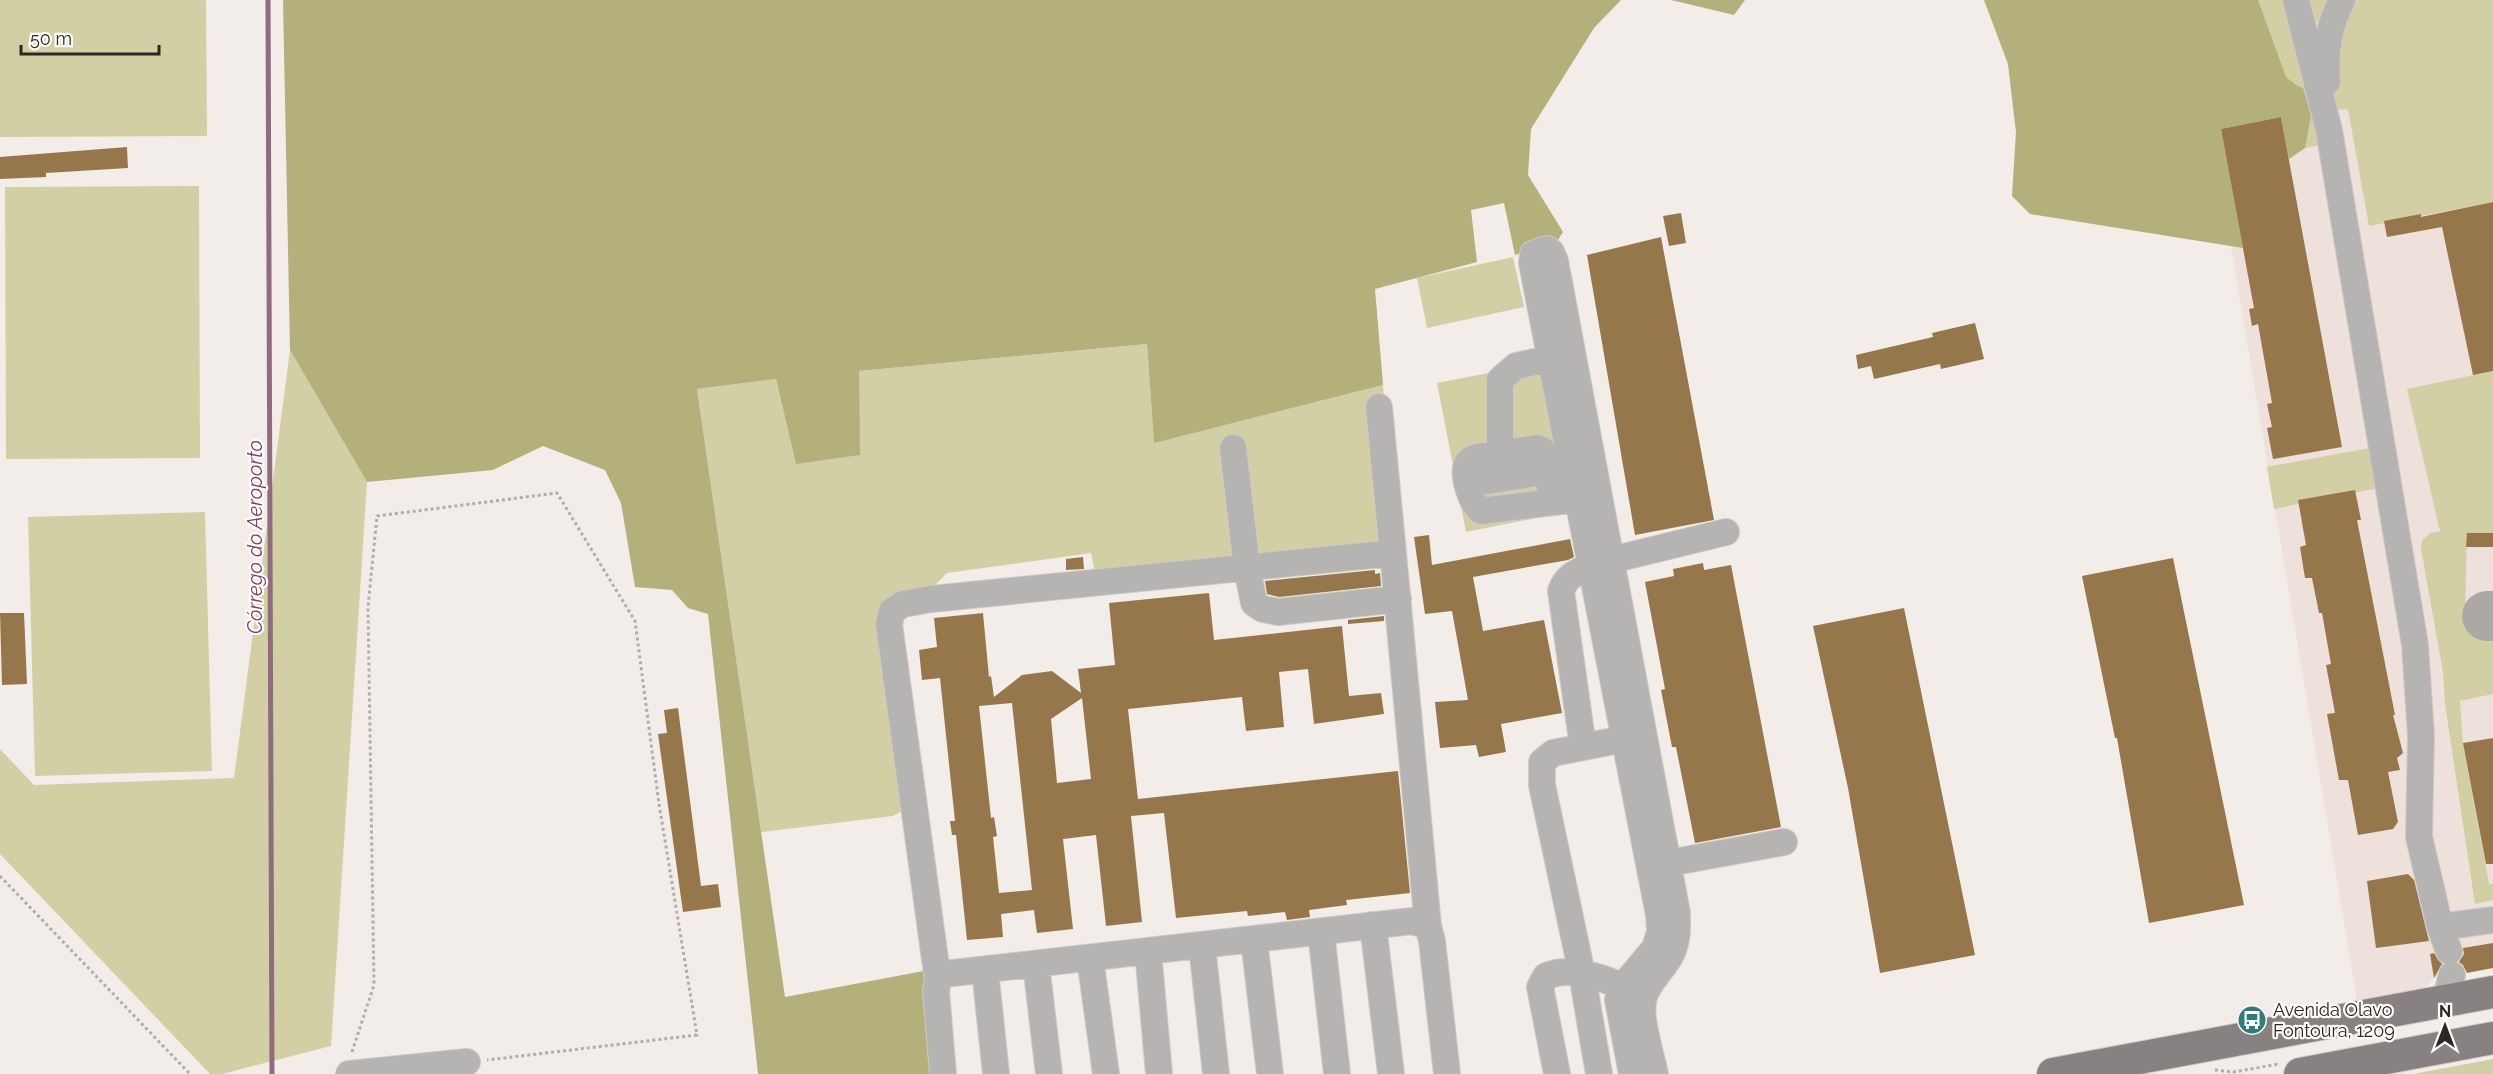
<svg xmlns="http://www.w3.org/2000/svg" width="2493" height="1074" font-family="Raleway,sans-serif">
  <rect width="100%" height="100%" fill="#f3edea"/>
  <path fill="#eee0da" d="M1984,0H2493V968L2434,978L2425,988L2357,1001L2231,246L2030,214L2012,196L2016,132L2008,64Z"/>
  <path fill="#d2cfa5" d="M0,0H206L207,136L0,137Z
    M2194,0H2297L2325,144L2305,148Z
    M2310,0H2332L2321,22H2316Z
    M2349,0H2493V202L2369,226L2348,109L2337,110L2329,66Z
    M199,186L200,458L6,459L5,187Z
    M1513,257L1524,307L1427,328L1417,278Z
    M1147,344L1154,442L1383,385L1394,545L1096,577L1091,553L947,573L901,620L905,809L893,816L761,832L697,389L776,379L796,463L859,455V371Z
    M290,350L367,482L331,1046L222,1074H210L0,854V749L34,785L234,778Z
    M1550,361L1566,512L1466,532L1437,383Z
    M2493,371V533L2467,534L2465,617L2486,613L2493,642V694L2460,701L2463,743L2489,884H2493V900L2475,904L2445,704L2443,672L2421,549L2422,540L2431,533L2440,531L2407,389Z
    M2380,446L2389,486L2274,509L2267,467Z
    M205,512L212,771L35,776L28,517Z
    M2493,1059V1074H2413Z"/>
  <path fill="#b4b07b" d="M283,0H1621L1594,28L1531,129L1528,175L1563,232L1556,243L1515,255L1504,203L1471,210L1477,262L1375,289L1383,385L1154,443L1147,344L859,371L860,455L796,464L776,379L697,389L785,997L929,970L942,1074H758L708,614L688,608L672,590L635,587L621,503L605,470L543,446L493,470L367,482L290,350Z
    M1671,0H1745L1734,15Z
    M1984,0H2258L2286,77L2296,85L2303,88L2311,115L2305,148L2289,159L2281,117L2221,129L2243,248L2030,214L2012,196L2016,132L2008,64Z"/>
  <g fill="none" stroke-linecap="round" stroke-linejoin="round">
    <path stroke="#906c7f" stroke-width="5" d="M268,0L272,1074"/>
    <path stroke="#aca8a5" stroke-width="50" d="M2487,616H2493"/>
  </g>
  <path fill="#96764b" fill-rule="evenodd" d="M2281,117L2342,447L2273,459L2267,428L2272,427L2267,404L2272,403L2258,324L2252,326L2249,309L2254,308L2221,129Z
    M127,147L128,168L46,173V177L0,179V157Z
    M2493,202V371L2473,375L2442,227L2387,237L2384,221L2421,214V217Z
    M1681,213L1686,243L1669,246L1663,216Z
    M1661,237L1714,520L1635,535L1587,255Z
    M1975,323L1984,359L1941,369L1940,364L1874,379L1871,366L1858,369L1856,355L1933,337L1932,333Z
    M2355,490L2361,520H2357L2395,715H2393L2403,753L2397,758L2400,770L2388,772L2398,822L2393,829L2358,835L2348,780H2339L2327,714L2335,713L2326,665L2331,664L2322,613H2319L2312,578H2305L2300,547L2306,545L2298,500Z
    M2467,533H2493V547H2466Z
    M1429,535L1432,565L1570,539L1574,557L1568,560L1473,577L1483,631L1544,620L1562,713L1501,724L1506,752L1479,757L1476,745L1440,748L1435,702L1468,700L1452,611L1425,614L1414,537Z
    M1083,557L1084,569L1066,570V559Z
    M2173,558L2244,905L2149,923L2117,738H2115L2082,576Z
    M1703,563L1704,570L1731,565L1781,827L1695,843L1676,747H1672L1661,690L1665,689L1645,582L1674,576L1673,569Z
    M1375,570V574L1380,573L1381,586L1279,597L1267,594L1265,581Z
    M1209,593L1214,640L1342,626L1349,696L1381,693L1384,714L1314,724L1308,669L1279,672L1284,727L1246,731L1242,697L1128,709L1138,799L1398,771L1410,893L1346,900L1347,905L1309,910L1310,917L1287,920L1285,912L1248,916L1247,911L1176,918L1164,813L1131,816L1142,922L1106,926L1096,835L1063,839L1073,929L1037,933L1034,910L1001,914L1003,937L967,940L956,835H952L950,821H955L940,678L922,680L919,650L937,647L934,618L983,613L989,677L991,676L994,697L1022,675L1052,671L1081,693L1078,669L1115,665L1109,603ZM1082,698L1091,779L1057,783L1051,719ZM1012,703L1032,890L999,893L993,837L997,836L994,817L991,818L979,706Z
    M1904,608L1975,955L1880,973L1848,788L1813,626Z
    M0,613H24L27,684L2,685Z
    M1384,616V621L1348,624V620Z
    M678,708L701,886L718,884L721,907L683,912L658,734L667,733L664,710Z
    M2493,738V864H2486L2463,743Z
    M2408,874L2414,880L2429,941L2376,948L2367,881Z
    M2493,943V968L2467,973L2463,965L2459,962L2464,954L2463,948Z
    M2434,953L2442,964L2434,978L2430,954Z"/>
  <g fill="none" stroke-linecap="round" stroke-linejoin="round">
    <g stroke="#cfc9c7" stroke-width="28">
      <path id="minor" d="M2296,0L2329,130L2415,645L2421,736L2419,837L2440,927L2449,951
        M2327,82C2325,52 2328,27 2342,0
        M1379,407L1393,553
        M1233,448L1247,568L1254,603L1263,609L1278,612L1398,599
        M1500,453V380L1516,366L1567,355
        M1469,484L1547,471
        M1553,502L1542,450L1537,448L1476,457C1471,459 1467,461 1466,467C1464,479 1471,503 1481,511L1578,499
        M1583,747L1561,591C1566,576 1577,572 1591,565L1726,532
        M1652,866L1784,842
        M1373,925L1391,1074
        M2440,927L2493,920
        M1321,932L1337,1074
        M1254,940L1270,1074
        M1202,946L1216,1074
        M1148,951L1159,1074
        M1090,958L1106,1074
        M1036,964L1049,1074
        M985,970L996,1074
        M938,981L889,624L892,611L903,604L931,599L1393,553L1428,926
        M2445,1001L2452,975
        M349,1074L467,1062
        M943,1074L936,991L938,981L944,974L1412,921L1428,926L1432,941L1447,1074
        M1557,1074L1540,987L1546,976C1574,964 1612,981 1638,994
        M1599,1074L1582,974L1542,785V762L1553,753L1639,736
        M1632,1074L1618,1000L1623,986L1655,948L1660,932L1659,915L1532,263L1533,254L1547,249L1551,252L1555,261L1677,913C1677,926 1678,938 1673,950C1667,967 1649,979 1644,997C1638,1016 1651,1054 1655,1074"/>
    </g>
    <g stroke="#cfc9c7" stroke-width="34">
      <path id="major" d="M2053,1074L2493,992
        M2300,1074L2493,1038"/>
    </g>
    <path stroke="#b2adaa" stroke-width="3" stroke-dasharray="3 3" stroke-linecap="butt" d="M0,876L190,1074
      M352,1052L374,985L368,607L377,516L557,493L635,621L659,804L697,1035L487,1060
      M2215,1070L2233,1072L2279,1064"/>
    <use href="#minor" stroke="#b6b3b3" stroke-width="26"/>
    <use href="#major" stroke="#878182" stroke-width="32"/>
  </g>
  <defs>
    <g id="bus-disc" transform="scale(1.5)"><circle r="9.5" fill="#327b7a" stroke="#fffbf9"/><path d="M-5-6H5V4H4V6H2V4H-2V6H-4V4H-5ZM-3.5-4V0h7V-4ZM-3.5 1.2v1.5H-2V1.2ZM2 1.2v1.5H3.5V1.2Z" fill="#fff"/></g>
  </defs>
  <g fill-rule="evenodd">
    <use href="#bus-disc" x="2252" y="1020"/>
  </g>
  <g text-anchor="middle" stroke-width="4.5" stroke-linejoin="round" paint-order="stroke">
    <g font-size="18" fill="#2a2726" stroke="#fffbf9" text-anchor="start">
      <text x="2273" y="1016">Avenida Olavo<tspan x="2273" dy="21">Fontoura, 1209</tspan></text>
    </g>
    <g font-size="20" font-style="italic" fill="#7c3c62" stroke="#fffbf9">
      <text transform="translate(255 537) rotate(-90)" y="7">Córrego do Aeroporto</text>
    </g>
  </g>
  <g transform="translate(2445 1026)" stroke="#fffbf9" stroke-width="4.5" paint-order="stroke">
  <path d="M0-4.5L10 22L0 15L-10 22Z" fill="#2a2726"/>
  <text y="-9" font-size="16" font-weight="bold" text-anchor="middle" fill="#2a2726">N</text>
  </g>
  <path d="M21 45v9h138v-9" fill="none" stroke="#2a2726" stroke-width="3"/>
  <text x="30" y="45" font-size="18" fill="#2a2726" stroke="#fffbf9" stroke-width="4.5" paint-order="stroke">50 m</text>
</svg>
